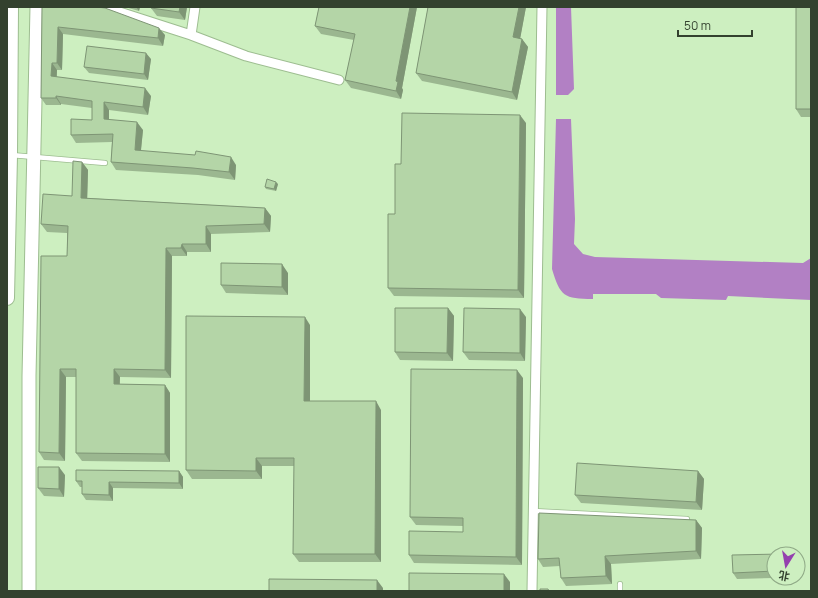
<svg xmlns="http://www.w3.org/2000/svg" width="818" height="598" font-family="Manrope,'Noto Sans SC',sans-serif">
  <rect width="100%" height="100%" fill="#cdefc0"/>
  <path fill="#b280c4" d="M556,7H571L574,89L568,95H556Z
    M556,119H571L575,219L574,244L583,254L595,257L803,263L811,258V300L728,296L726,300L661,298L656,294H593V299C564,299 560,296 552,269Z"/>
  <g fill="none" stroke-linecap="round" stroke-linejoin="round">
    <g stroke="#9dbd90" stroke-width="6">
      <path id="lane" d="M11,155L105,163
        M533,511L687,519
        M620,591V584"/>
    </g>
    <g stroke="#9dbd90" stroke-width="11">
      <path id="street" d="M104,7L191,35L195,7
        M191,35L246,56L339,80
        M532,591L542,7"/>
    </g>
    <g stroke="#9dbd90" stroke-width="15">
      <path id="secondary" d="M29,591V376L37,7"/>
    </g>
    <g stroke="#9dbd90" stroke-width="16">
      <path id="primary" d="M7,298L10,155L11,7"/>
    </g>
    <use href="#lane" stroke="#fff" stroke-width="4.5"/>
    <use href="#street" stroke="#fff" stroke-width="9"/>
    <use href="#secondary" stroke="#fff" stroke-width="13"/>
    <use href="#primary" stroke="#fff" stroke-width="14"/>
  </g>
  <path fill="#9bb790" d="M42,7L165,35L163,46L63,34L62,70H57V77L151,96L148,115L109,110V120L143,130L141,151L236,165L235,180L198,175L116,170L111,162L112,142L76,143L71,135L92,120V108L61,104V105H46L41,98Z
    M125,7H140L139,11Z
    M151,7H187L185,20L157,16L151,8Z
    M319,7H417L402,88L403,90L401,99L351,88L345,80L354,40L321,34L315,26Z
    M428,7H526L520,38L522,39L528,47L517,100L422,81L416,73Z
    M811,7V117H801L796,109Z
    M151,59L148,80L89,73L84,67Z
    M526,123L524,298L394,296L388,288L395,214L401,164Z
    M82,162L88,170L87,198L265,208L271,216L270,232L211,234V252H187V256H172L171,378L120,377V384L165,385L170,393V462L82,461L76,453V377H66L65,461L44,460L39,452L67,256V233L47,232L41,224L72,196Z
    M278,184L276,191L266,189L265,187Z
    M288,273V295L226,293L221,285Z
    M448,308L454,316L453,361L400,360L395,352Z
    M526,317L525,361L469,360L463,352Z
    M310,325V401L381,410V562H299L293,554L294,466H262V479H192L186,470Z
    M523,378L522,565L414,563L409,555L463,532V526L416,525L410,517Z
    M179,471L183,477V489L113,488V501L86,500L82,494V487H80L76,481Z
    M698,471L704,479L702,510L581,503L575,495Z
    M65,475L64,497L44,496L38,488Z
    M696,520L702,528L701,559L611,564L612,584L566,586L561,578L560,566L543,567L538,559Z
    M774,554V578L737,579L733,573Z"/>
  <path fill="#7e9575" d="M136,7H140L139,11Z
    M180,7H187L185,20L179,12Z
    M410,7H417L402,88L403,90L401,99L396,91V81Z
    M519,7H526L519,45L513,37Z
    M58,27L63,34L62,70L57,63Z
    M159,28L165,35L163,46L158,38Z
    M522,39L528,47L517,100L512,92Z
    M146,53L151,59L148,80L144,74Z
    M52,63L57,70L56,84L51,76Z
    M145,88L151,96L148,115L143,107Z
    M56,96L61,104V105L56,98Z
    M104,102L109,110V127L104,119Z
    M520,115L526,123L524,298L518,290Z
    M137,122L143,130L140,158L135,150Z
    M231,157L236,165L235,180L229,172Z
    M82,162L88,170L87,206L81,198Z
    M276,182L278,184L276,191L274,189Z
    M265,208L271,216L270,232L264,224Z
    M206,226L211,234V252L206,244Z
    M182,244L187,252V256L181,248Z
    M166,248L172,256L171,378L165,370Z
    M282,264L288,273V295L282,287Z
    M448,308L454,316L453,361L447,353Z
    M520,309L526,317L525,361L520,353Z
    M305,317L310,325V409L304,401Z
    M60,369L66,377L65,461L59,453Z
    M114,369L120,377L119,392L114,384Z
    M517,370L523,378L522,565L516,557Z
    M165,385L170,393V462L165,454Z
    M376,401L381,410V562L375,554Z
    M256,458L262,466V479L256,471Z
    M59,467L65,475L64,497L59,489Z
    M179,471L183,477V489L179,483Z
    M698,471L704,479L702,510L696,502Z
    M109,482L113,488V501L109,495Z
    M696,520L702,528L701,559L696,551Z
    M605,556L611,564L612,584L606,576Z
    M504,574L510,582V591H504Z
    M377,580L383,588V591H377Z"/>
  <path fill="#b4d5a7" stroke="#7e9575" d="M42,7H70V8V7H97L105,8L159,28L158,38L58,27L57,63H52L51,76L145,88L143,107L104,102V119L137,122L135,150L195,155L196,151L231,157L229,172L193,168L111,162L113,134L71,135V119L92,120V101L56,96V98H41Z
    M151,7H180L179,12L151,8Z
    M319,7H410L396,81L398,82L396,91L345,80L355,34L315,26Z
    M428,7H519L513,37L522,39L512,92L416,73Z
    M796,7H811V109H796Z
    M87,46L146,53L144,74L84,67Z
    M402,113L520,115L518,290L388,288V214H395V164H401Z
    M73,161L82,162L81,198L265,208L264,224L206,226V244H182L181,248H166L165,370L114,369V384L165,385V454L76,453V369H60L59,453L39,452L41,256H67L68,226L41,224L43,194L72,196Z
    M267,179L276,182L274,189L265,187Z
    M221,263L282,264V287L221,285Z
    M395,308H448L447,353L395,352Z
    M464,308L520,309V353L463,352Z
    M186,316L305,317L304,401H376L375,554H293L294,458H256V471L186,470Z
    M411,369L517,370L516,557L409,555V531L463,532V518L410,517Z
    M577,463L698,471L696,502L575,495Z
    M38,467H59V489L38,488Z
    M76,470L179,471V483L109,482V495L82,494V481H76Z
    M539,513L696,520V551L605,556L606,576L561,578L559,558L538,559Z
    M774,554V571L733,573L732,555L781,554Z
    M409,573L504,574V591H409Z
    M269,579L377,580V591H269Z
    M540,589H548L549,591H540Z"/>
  <rect width="818" height="598" fill="none" stroke="#33412e" stroke-width="16"/>
  <g transform="translate(786 566) rotate(191)"><circle r="19" fill="#cdefc0" stroke="#8fa986"/>
  <path d="M0-3L7 15L0 10L-7 15Z" fill="#9440ae"/>
  <text y="-6" font-size="11" font-weight="bold" text-anchor="middle" fill="#33412e">北</text>
  </g>
  <path d="M678 30v6h74v-6" fill="none" stroke="#33412e" stroke-width="2"/>
  <text x="684" y="30" font-size="12" fill="#33412e" stroke="#cdefc0" stroke-width="3" paint-order="stroke">50 m</text>
</svg>
